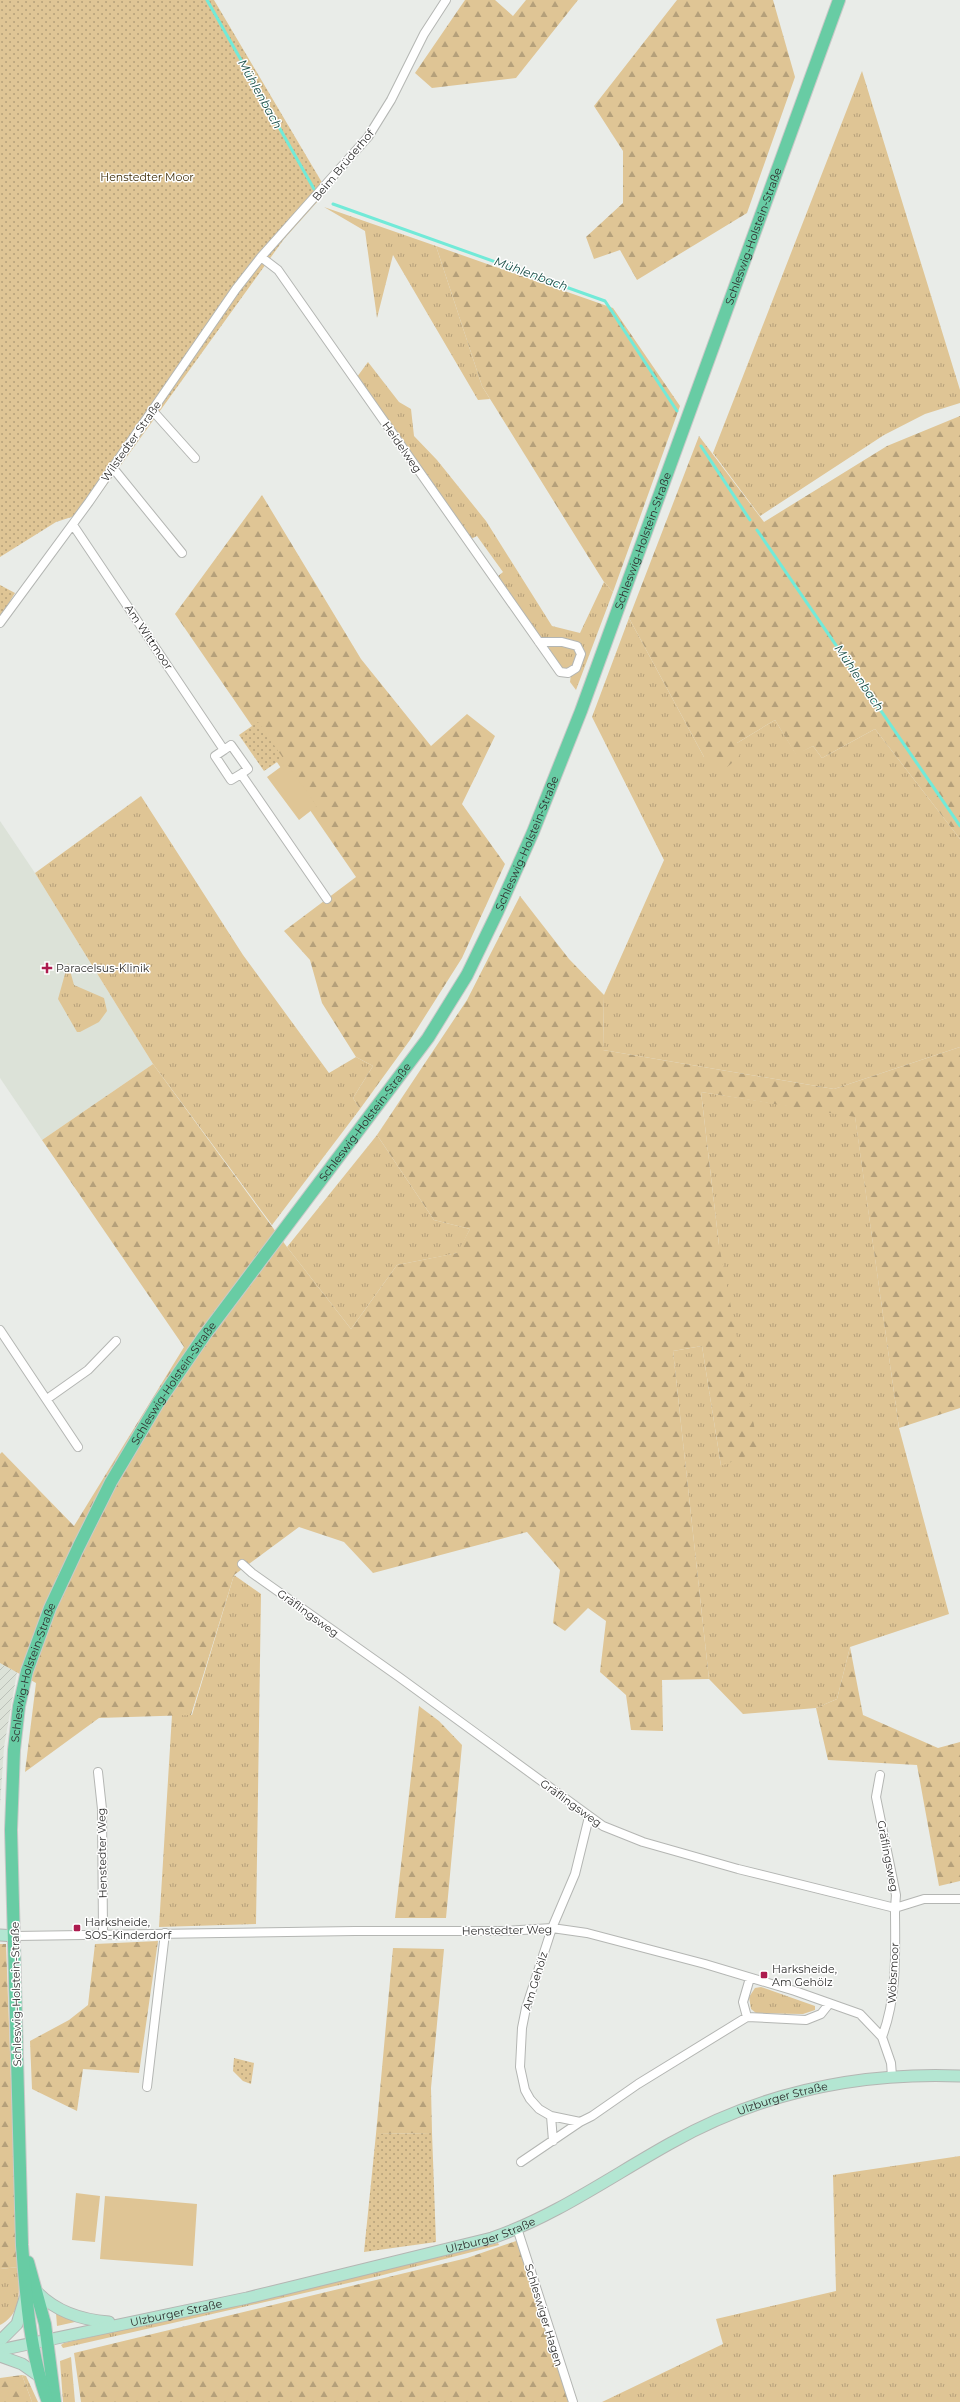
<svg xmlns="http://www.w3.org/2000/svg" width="960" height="2402" font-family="Montserrat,sans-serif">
  <defs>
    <pattern id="industrial-furrows" width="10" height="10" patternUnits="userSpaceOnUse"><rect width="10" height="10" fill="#dce2d8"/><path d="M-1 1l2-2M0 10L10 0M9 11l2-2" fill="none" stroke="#bdc2ba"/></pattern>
    <pattern id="grass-tufts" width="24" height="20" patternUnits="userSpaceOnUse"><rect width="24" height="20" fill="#dfc595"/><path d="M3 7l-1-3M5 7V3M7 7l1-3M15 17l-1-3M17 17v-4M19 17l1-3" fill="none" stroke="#b5a07a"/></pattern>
    <pattern id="forest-firs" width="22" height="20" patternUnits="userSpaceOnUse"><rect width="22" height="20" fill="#dfc595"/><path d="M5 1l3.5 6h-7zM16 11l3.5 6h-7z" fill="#b5a07a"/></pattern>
    <pattern id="park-dots" width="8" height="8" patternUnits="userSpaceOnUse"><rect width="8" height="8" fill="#dfc595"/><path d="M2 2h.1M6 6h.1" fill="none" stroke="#b5a07a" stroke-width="1.8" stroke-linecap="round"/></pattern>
  </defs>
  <rect width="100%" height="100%" fill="#e9ece8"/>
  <path fill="#dce2d8" d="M0,821L35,873L153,1064L42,1140L0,1078Z"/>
  <path fill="url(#industrial-furrows)" d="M0,1663L17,1672L4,1747L0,1806Z"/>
  <path fill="url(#grass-tufts)" d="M862,71L960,390V403L925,414L884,435L760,516L713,453Z
    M324,207L436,246L482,386L490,399L478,400L393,255L377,318L365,231Z
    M368,362L399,402L411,409L414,436L437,460L486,521L552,626L580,633L604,582L613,592L576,690L570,682L571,674L578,669V645L540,638L497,577L503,572L477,536L471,539L357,377Z
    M629,618L704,757L737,743L775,720L796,754L813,746L822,758L875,729L960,839V1047L834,1089L603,1050L604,995L664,860L592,717Z
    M554,643L570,645L579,653C577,657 575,662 572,665C562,677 550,656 549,647Z
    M141,796L243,955L329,1073L356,1057L373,1066L353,1098L360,1109L272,1225L153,1064L35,873Z
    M68,963L74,985L104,998L107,1011L99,1022L80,1032H77L58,999Z
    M701,1092L855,1116L899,1428L949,1614L850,1647L837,1699L816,1708L743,1714L709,1679L673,1351L702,1346L721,1466L719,1245Z
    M377,1135L434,1220L470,1229L458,1253L397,1265L351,1329L287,1247Z
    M234,1575L261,1594L256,1924L159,1927L172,1715H192Z
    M761,1987L815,2006V2010L803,2014L756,2013L751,2009L749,1997L755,1988Z
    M960,2156V2402H602L723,2344L716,2319L836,2291L833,2175Z
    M498,2243L499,2245L379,2276L63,2348L61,2345L64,2343Z
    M18,2267C19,2289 23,2313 0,2325V2269Z
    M56,2313L75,2322L57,2326Z
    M71,2357L75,2402H63L60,2361Z
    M22,2375L26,2376L38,2402H32Z"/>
  <path fill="url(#forest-firs)" d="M465,0H495L513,16L526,0H578L516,78L432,88L415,73Z
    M677,0H773L795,77L747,213L637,280L620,250L594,259L586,237L623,203V151L594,106Z
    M436,246L613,308L680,406L613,592L604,582L482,386Z
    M960,416V839L875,729L822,758L813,746L796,755L775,720L737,743L740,756L725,769L704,757L629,618L699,436L764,522L887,446Z
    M262,495L361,659L431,746L467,714L495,736L462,804L505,864L462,958L410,1040L360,1109L353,1098L373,1066L356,1057L322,1003L310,960L284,931L356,877L175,614Z
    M520,896L569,959L604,995L603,1050L834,1089L960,1047V1408L899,1428L855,1117L701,1092L719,1245L759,1451L721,1466L702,1346L673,1351L709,1679L662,1680L663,1731L631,1730L626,1695L600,1672L606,1621L588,1608L565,1631L553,1623L560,1570L527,1532L373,1573L344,1542L299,1527L234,1575L191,1715L99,1718L25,1772L36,1683L0,1663V1454L2,1452L74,1526L184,1347L42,1140L153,1064L287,1247L351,1329L397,1265L457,1253L470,1229L434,1220L377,1135L467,1000Z
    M850,1647L863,1715L938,1748L960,1742V1881L939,1886L917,1765L828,1760L816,1708L837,1699Z
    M419,1706L439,1721L462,1745L446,1918H395Z
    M158,1941L139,2073L83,2069L77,2111L32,2089L30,2041L69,2020L88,2005L95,1944Z
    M0,1944H6L18,2267L0,2269Z
    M393,1948L444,1949L431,2088L432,2133L376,2134Z
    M519,2240L570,2402H81L74,2353L467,2258Z
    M22,2375L32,2402H0V2378Z"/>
  <path fill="url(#park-dots)" d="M0,0H214L327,191L284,239L87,512L56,522L0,557Z
    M0,585L15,593L0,617Z
    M258,722L283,758L264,771L239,735Z
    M234,2058L254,2063L251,2084L243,2081L233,2071Z
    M432,2133L436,2242L364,2252L376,2134Z"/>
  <path fill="#dfc595" d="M286,763L317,806L299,820L267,777Z
    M76,2193L100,2196L95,2242L72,2240Z
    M105,2196L197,2204L193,2266L100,2259Z"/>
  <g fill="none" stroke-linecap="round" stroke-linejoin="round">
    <path stroke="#72ead8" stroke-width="3" d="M207,0L314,189
      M333,204L605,301L677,411
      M701,446L750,520
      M757,530L960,826"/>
    <g stroke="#b4b6b3" stroke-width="10">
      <path id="street" d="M261,257L278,270L560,672L568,673L576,668L581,654L577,646L562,642H539
        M152,410L195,458
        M113,468L182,553
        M73,525L224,750L215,756L231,780L241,774L327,899
        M0,623L89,502L236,289L261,257L368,137L391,100L424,34L446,0
        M224,750L231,745L248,769L241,774
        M0,1330L78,1447
        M47,1399L88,1370L116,1341
        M242,1564L252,1573L399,1677L603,1826L643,1842L738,1869L895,1908L896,1895L876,1797L880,1775
        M98,1772L102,1809L103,1933
        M589,1817L575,1874L552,1928L526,2008L522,2028L520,2067L525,2090L530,2099L539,2109L551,2116L580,2122L592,2116L638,2084L747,2017L806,2020L821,2014L829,2004
        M15,1936L355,1931H506L552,1928L587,1933L705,1964L795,1991L860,2014L882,2037L891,2063L892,2076
        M747,2017L743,2002L750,1978
        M882,2037C898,1995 895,1951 895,1908L924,1899H960
        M147,2087L165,1933
        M551,2116L553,2141
        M521,2162L580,2122
        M517,2228L573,2402"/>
    </g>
    <g stroke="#b4b6b3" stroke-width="13">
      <g id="secondary">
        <path d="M0,1935L15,1936"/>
        <path d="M38,2293C57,2312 82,2320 109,2322"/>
        <path d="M0,2341L17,2324L25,2298"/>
        <path id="s1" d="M0,2350L247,2298L492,2238C556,2216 613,2175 671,2143C760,2093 859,2072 960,2076"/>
        <path d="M0,2356L22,2364L39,2376"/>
      </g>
    </g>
    <g stroke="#c9c9c8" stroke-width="14">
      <g id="primary">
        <path d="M28,2262L45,2324L55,2402"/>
        <path id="s2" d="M48,2402C30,2356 26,2295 22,2245L11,1830L14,1750L19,1706L27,1671L50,1608L79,1546L111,1482L158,1403L204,1336L428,1038L467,975L497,913L533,832L581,711L839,0"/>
      </g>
    </g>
    <use href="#street" stroke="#fff" stroke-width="8"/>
    <use href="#secondary" stroke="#b3e6d2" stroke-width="11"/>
    <use href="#primary" stroke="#68cca4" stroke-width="12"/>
  </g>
  <g fill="#ad1c4f" stroke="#fff" stroke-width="1.5">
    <path d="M45 962h4v4h4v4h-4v4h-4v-4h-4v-4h4z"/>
    <rect x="73" y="1924" width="8" height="8" rx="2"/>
    <rect x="760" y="1971" width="8" height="8" rx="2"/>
  </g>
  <g text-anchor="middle" stroke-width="3" stroke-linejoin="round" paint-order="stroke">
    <g font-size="11" fill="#2e2e2d" stroke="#fff">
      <text transform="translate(343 165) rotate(-50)" y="4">Beim Brüderhof</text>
      <text dy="4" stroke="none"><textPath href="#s2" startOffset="2355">Schleswig-Holstein-Straße</textPath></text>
      <text transform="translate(131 441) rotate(-55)" y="4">Wilstedter Straße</text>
      <text transform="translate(402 447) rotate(55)" y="4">Heidelweg</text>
      <text dy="4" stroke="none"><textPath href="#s2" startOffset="2031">Schleswig-Holstein-Straße</textPath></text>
      <text transform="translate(149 637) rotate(56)" y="4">Am Wittmoor</text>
      <text dy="4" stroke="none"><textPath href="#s2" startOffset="1707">Schleswig-Holstein-Straße</textPath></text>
      <text dy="4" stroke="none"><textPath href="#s2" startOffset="1383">Schleswig-Holstein-Straße</textPath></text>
      <text dy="4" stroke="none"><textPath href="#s2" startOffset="1059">Schleswig-Holstein-Straße</textPath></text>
      <text transform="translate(308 1613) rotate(36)" y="4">Gräflingsweg</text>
      <text dy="4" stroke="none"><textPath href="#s2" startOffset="735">Schleswig-Holstein-Straße</textPath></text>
      <text transform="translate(571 1803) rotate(36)" y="4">Gräflingsweg</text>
      <text transform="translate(102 1853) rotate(-91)" y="4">Henstedter Weg</text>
      <text transform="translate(888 1856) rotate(79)" y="4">Gräflingsweg</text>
      <text transform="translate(507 1930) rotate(-1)" y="4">Henstedter Weg</text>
      <text transform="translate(893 1973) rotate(-87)" y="4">Wöbsmoor</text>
      <text transform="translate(535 1981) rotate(-73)" y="4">Am Gehölz</text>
      <text transform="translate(16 1994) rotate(-91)" y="4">Schleswig-Holstein-Straße</text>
      <text dy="4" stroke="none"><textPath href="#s1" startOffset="828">Ulzburger Straße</textPath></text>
      <text dy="4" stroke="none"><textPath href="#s1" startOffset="504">Ulzburger Straße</textPath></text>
      <text dy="4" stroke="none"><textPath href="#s1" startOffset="180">Ulzburger Straße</textPath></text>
      <text transform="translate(544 2315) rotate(73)" y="4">Schleswiger Hagen</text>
    </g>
    <g font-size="11" fill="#3c2b06" stroke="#fff">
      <text x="147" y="181">Henstedter Moor</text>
    </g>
    <g font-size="11" fill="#2e2e2d" stroke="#fff" text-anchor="start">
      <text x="56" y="972">Paracelsus-Klinik</text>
      <text x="85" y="1926">Harksheide,<tspan x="85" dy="13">SOS-Kinderdorf</tspan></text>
      <text x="772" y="1973">Harksheide,<tspan x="772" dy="13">Am Gehölz</tspan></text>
    </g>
    <g font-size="12" font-style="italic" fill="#164b44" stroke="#fff">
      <text transform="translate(260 94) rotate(61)" y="4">Mühlenbach</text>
      <text transform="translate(531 274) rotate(20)" y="4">Mühlenbach</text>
      <text transform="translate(859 678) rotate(56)" y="4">Mühlenbach</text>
    </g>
  </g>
</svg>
